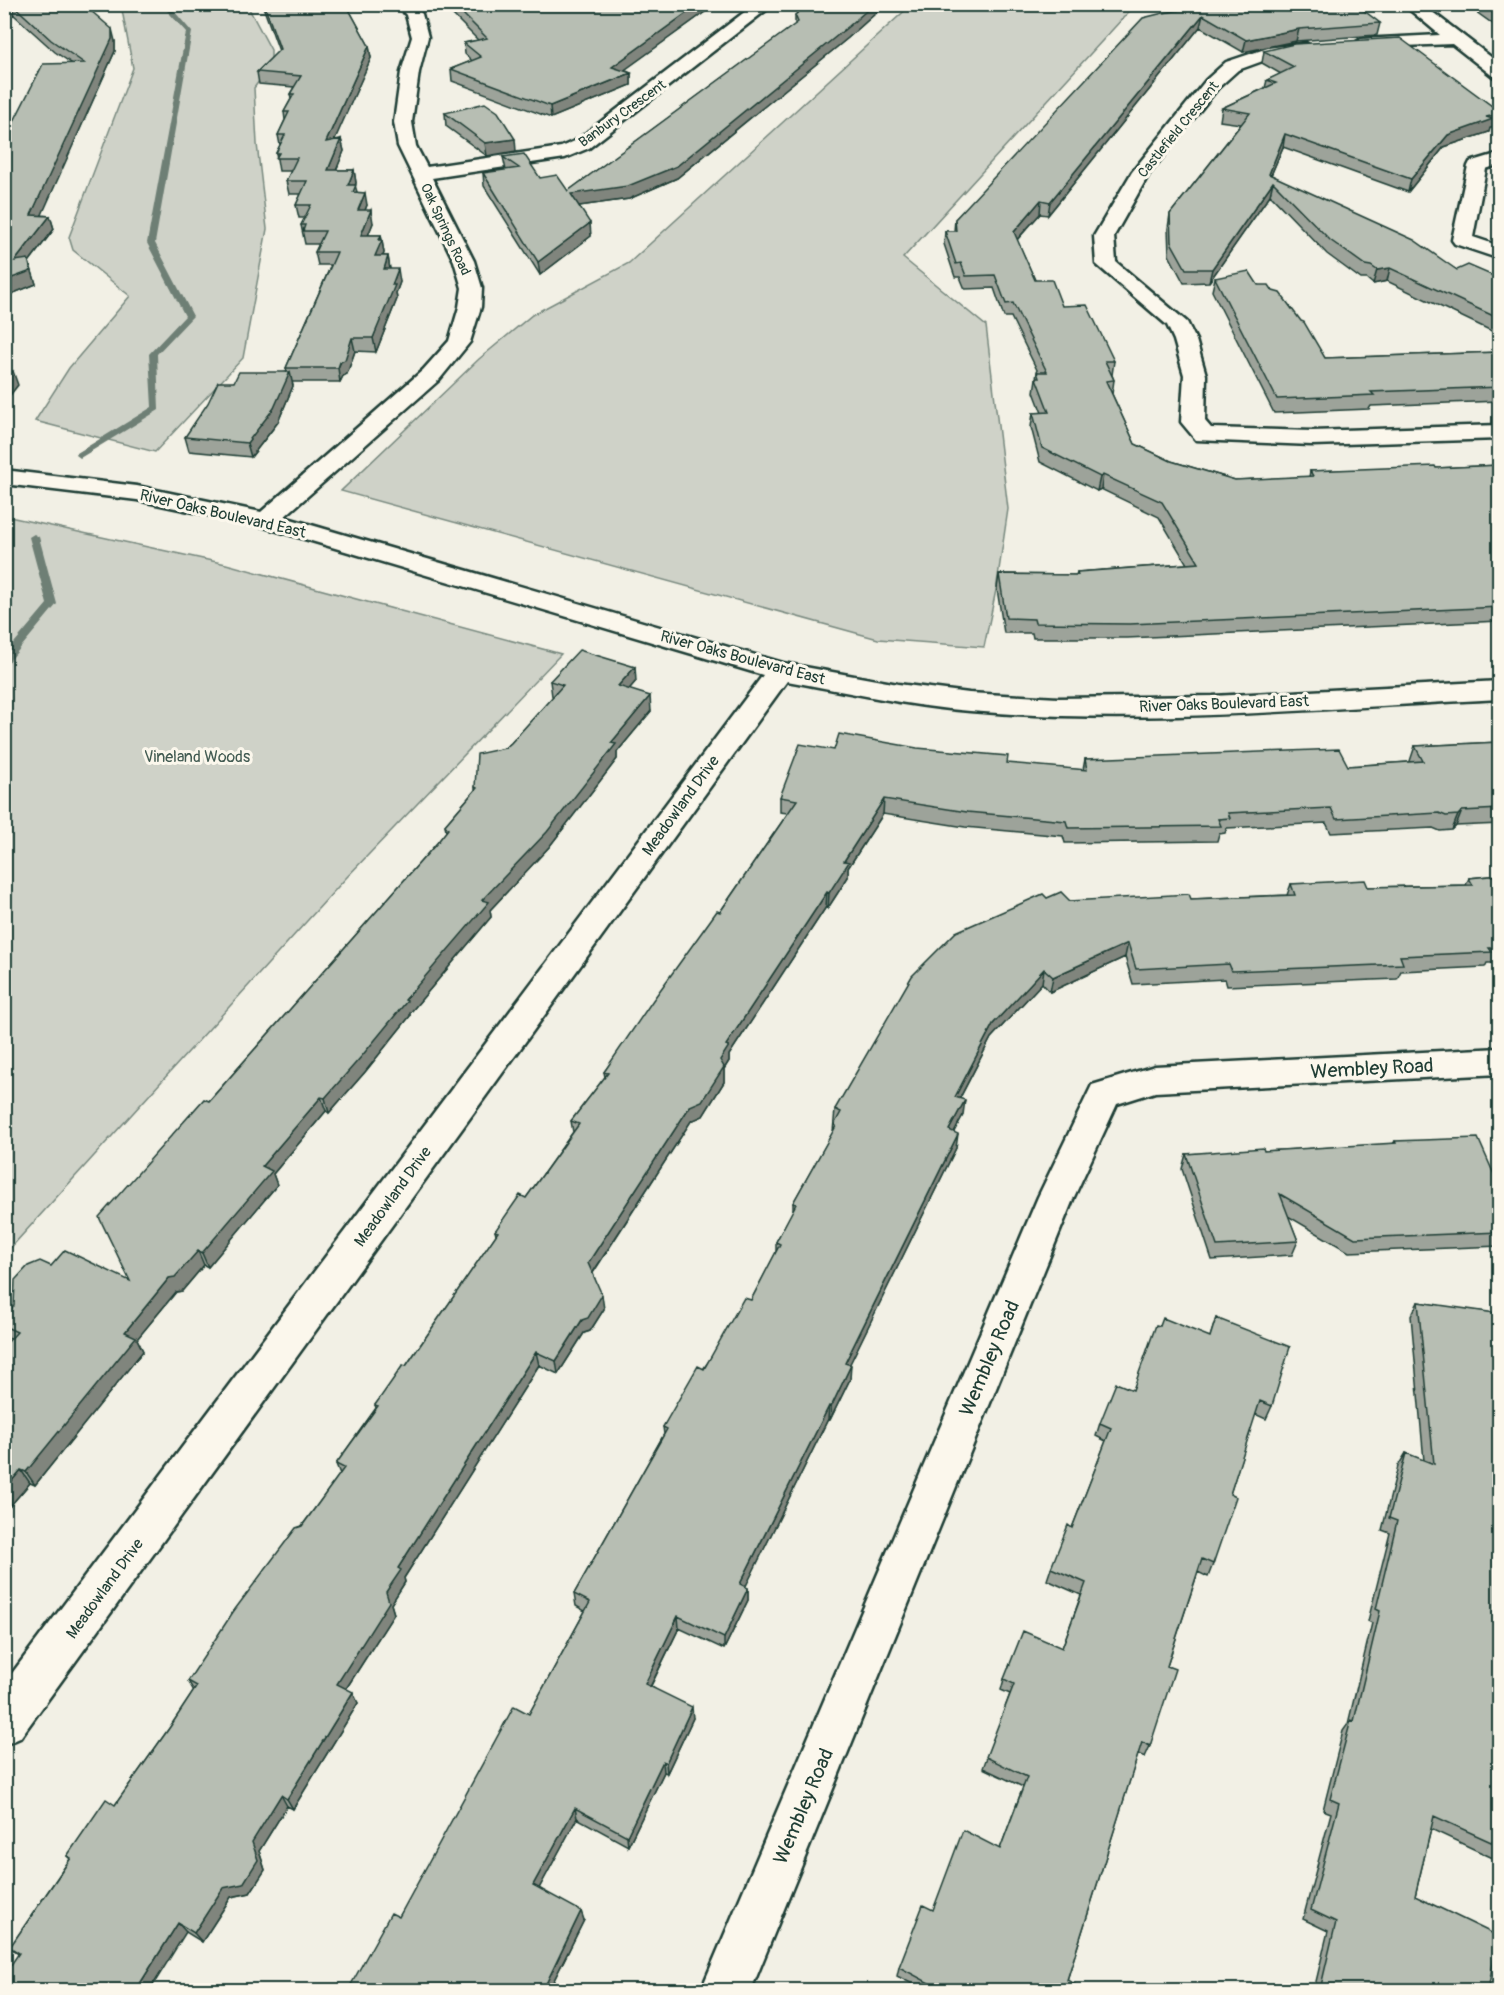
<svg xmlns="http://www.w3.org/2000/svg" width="1504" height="1995" font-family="Pangolin,sans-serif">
  <rect width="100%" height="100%" fill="#f2f0e5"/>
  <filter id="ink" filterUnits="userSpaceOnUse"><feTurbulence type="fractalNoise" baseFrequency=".0167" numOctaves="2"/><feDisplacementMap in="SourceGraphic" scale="12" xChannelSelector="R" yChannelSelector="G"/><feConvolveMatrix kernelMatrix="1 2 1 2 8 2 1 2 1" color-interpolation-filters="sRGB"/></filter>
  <g filter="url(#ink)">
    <path fill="#cfd2c8" stroke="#77887e" stroke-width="1.5" d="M113,5H247L271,50V64L254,88L257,144L267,229L243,358L155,452L35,421L69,368L130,296L73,250L69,237L133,68L122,10Z
      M911,5H1135L903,258L986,326L1008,509L996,590L984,647L878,639L341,491L479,359L532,315L629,263Z
      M5,516L226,564L561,654L346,878L5,1254Z"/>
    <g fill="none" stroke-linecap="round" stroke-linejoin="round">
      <path fill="#6e7f75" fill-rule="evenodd" d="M161,4H168L192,32L155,243L193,316L157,354L159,410L80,458L76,455L77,453L152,407L149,354L185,316L147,243L186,32Z
        M34,534L39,537L57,604L7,664L4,665V655L47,604L29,537Z"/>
      <g stroke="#1f3d34" stroke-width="5">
        <path id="minor" d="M397,4H414L422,14L428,37L419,72L412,122L416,146L427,167L561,147L577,140L755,4H774L589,148L565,158L432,178L474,261L482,288L481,307L470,342L439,380L284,517L783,663L898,684L969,693L1058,698L1213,696L1500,681V699C1324,708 1146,726 970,711C908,706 848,692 787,681L20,1738L4,1745V1684L763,675L261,526L137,500L4,484V470L137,486L261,512L423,370L449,341L459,307L462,288L454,261L398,146L394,122L401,72L412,37L406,15Z
          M1403,4H1422L1500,64V78L1494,77L1452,44L1355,48L1353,44L1361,39L1440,35Z
          M1306,43L1314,48L1312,52L1271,58L1238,70L1218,88L1149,174L1114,236L1116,262L1187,322L1196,340L1206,375L1205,421L1211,428L1312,431L1500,425V439L1312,445L1196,440L1181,422L1184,375L1174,340L1167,325L1096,264L1094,236L1132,172L1206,80L1226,62L1268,48Z
          M1500,153V164L1486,169L1473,237L1500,246V259L1455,244L1452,240L1468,166L1470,162Z
          M1500,1048V1074L1155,1092L1117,1104L1074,1197L751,1990H701L1038,1197L1092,1085L1155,1066Z"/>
      </g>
      <use href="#minor" fill="#fbf7ec" fill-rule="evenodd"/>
    </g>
    <path fill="#9da39a" stroke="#1f3d34" stroke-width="1.5" d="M4,4H83L115,41V51L41,215L50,216L54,229L29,262L36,284L4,297V141L71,63L55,52L14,15L4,16Z
      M262,4H346L369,46L371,58L334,140L341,139L344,151L336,170H354L356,183L355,185L357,192L367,205L365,210L373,223L368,235H381L384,253L383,256H388L390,269L400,282L396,293L397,299L376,352L355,351L347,374L343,376L340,382H292L293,386L278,422L251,457L189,451L185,437L234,382L287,372L286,368L331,265H318L315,252L319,244H305L301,225L305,218H299L296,205L301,194H289L286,181L291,171H279L276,153L280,145L278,135L285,120L284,112L291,99L290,94L294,87L259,84L257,72L279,51Z
      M442,4H716L624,70L631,73V85L551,118L452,81L451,69L472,61L465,54L464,43L478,40Z
      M809,4H886L848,38L677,178L629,199L579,206L591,236L540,275L484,186L483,173L506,170L503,157L540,178L568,191L795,25V15Z
      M1465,4H1500V29Z
      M1163,13L1380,23L1377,35L1296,41L1243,52L1200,27L1048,215L1040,214L1017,240L1035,280L1062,306L1114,361L1112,375L1114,380L1112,394L1135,444L1171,461L1235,480L1309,477L1310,471L1436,468L1500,465V621L1127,638H1033L1032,633H1004L997,589L999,574L1076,575L1077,572L1187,564L1159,517L1101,489L1097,491L1040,462L1031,427L1033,413H1042L1034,392L1037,372H1038L1011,317H1004L994,288L965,289L960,277H955L944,244L945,231H954L955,219Z
      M1264,51L1500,112V122L1498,126L1490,128L1489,132L1444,147L1408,192L1283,147L1271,175L1457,270L1498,278H1500V335L1387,281L1373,284L1367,279H1361L1327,254L1270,195L1209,282L1184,283L1169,255L1168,228L1170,214L1241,124L1220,121L1222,108L1265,88L1267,80L1281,74L1262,63Z
      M445,113L516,151L487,156L446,126Z
      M1215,278L1258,285L1325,358L1500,352L1499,401L1371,406L1369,409L1274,413L1212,291Z
      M550,681H636L629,689L651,711L617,752V759L549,847L490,910L491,917L410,1013V1016L365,1072L329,1113L326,1111L273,1174L277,1185L208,1267L204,1265L182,1291L176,1292L137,1339L143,1351L35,1485L30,1483L4,1513L11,1339L7,1337L4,1333V1317L51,1266L130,1281L209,1101L437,843L446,832L445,825L475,790V787L505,748L511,743L553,697L552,696Z
      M1500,742V824L1456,826L1452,830L1440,831L1433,828L1331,833L1326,823L1227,828L1225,833L1219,834L1217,841L1065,843L1063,836L965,827L883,814L848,868V877L828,908L826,907L729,1055V1061L724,1069V1082L703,1116L691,1121L593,1273L604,1309L590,1331L584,1333L558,1374L539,1365L404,1578L405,1582L391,1604L394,1614L346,1689L358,1703L293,1809L287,1806L259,1851L265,1870L250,1893L231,1897L202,1942L186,1932L18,1954L10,1947L70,1859L67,1856L115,1805L170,1727L194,1691L188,1681L340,1474L336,1464L376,1408L375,1405L406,1366L496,1235L495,1231L526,1198L573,1132L571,1121L605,1077L604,1072L720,912L788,813L780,812V797L834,750L1083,770L1085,759L1348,766L1410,762V761L1415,746Z
      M1500,875V963H1487L1485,967L1401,971L1397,979L1227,986L1225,979L1133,984L1125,957L1050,992L1042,983L991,1038L960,1098L963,1115L953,1132L956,1148L849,1365L850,1379L830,1420L828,1419L745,1587L748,1588V1600L724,1649L679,1628L651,1686L693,1718L667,1773L664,1772L628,1846L577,1818L539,1888L584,1920L549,1990H348L399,1917L529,1714L585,1611L576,1606L574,1594L664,1434L663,1427L751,1300L776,1253V1242L793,1211V1203L833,1132L835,1109L1047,898L1070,901L1191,899L1287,895L1291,884L1368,887L1466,885L1469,878Z
      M1395,1141L1500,1188V1246L1349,1252L1288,1216L1298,1241L1292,1255L1212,1260L1182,1169L1186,1154L1264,1151L1393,1144Z
      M1418,1302L1500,1316V1855L1495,1859L1431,1829L1415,1896L1488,1990H1314L1328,1931L1303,1919L1331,1813L1323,1810L1343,1731L1348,1724L1372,1623L1368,1621L1390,1533L1382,1530L1398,1466L1406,1453L1424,1461L1411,1316Z
      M1216,1318L1272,1406L1266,1419L1255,1414L1230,1494L1213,1564L1208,1577L1198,1572L1167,1666L1150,1746L1145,1757L1138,1754L1067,1980L1076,1990H924L897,1976L899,1967L933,1910L1000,1849L1023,1787L983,1768L1010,1694L1001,1690L1004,1679L1062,1648L1081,1595L1047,1580L1051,1568L1072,1528L1106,1441L1096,1436L1100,1423L1133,1390L1160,1326L1210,1337Z"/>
    <path fill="#80857d" stroke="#1f3d34" stroke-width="1.5" d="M4,4H11L14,15L4,16Z
      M699,4H716L612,79V67Z
      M874,4H886L848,38L677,178L629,199L572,207L571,194Z
      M1203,15L1200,27L1048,215L1050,202Z
      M112,29L115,41V51L36,228L31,215Z
      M1299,29L1296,41L1243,52L1246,40Z
      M369,46L371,58L328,155L326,142Z
      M631,73V85L551,118L550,106Z
      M1500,114V122L1498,126L1490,128L1489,132L1444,147L1408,192L1411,179L1448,135L1486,117Z
      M1285,134L1283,147L1266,187L1269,174Z
      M341,139L344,151L331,183L328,170Z
      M515,139L516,151L487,156L485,143Z
      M354,170L356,183L350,198L348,185Z
      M1273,182L1270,195L1209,282L1212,269Z
      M365,193L367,205L360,223L358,210Z
      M1041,200L1040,214L1012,245L1014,232Z
      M371,210L373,223L363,248L361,235Z
      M50,216L54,229L29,262L36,284L4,297V281L15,261Z
      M590,223L591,236L540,275L538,262Z
      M381,235L384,253L377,269L375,256Z
      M388,256L390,270L384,269Z
      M1390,268L1387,281L1373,284L1377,270Z
      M398,269L400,282L396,293L397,299L376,352L373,338Z
      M352,338L355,351L347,374L343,376L340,382L338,368Z
      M13,371L18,385L4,403V382Z
      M290,372L293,386L278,422L251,457L247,443Z
      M1103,475L1101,489L1097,491L1100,477Z
      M635,667L636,681L619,701L618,686Z
      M650,696L651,711L617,752V759L549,847L490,910L491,917L410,1013V1016L365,1072L329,1113L325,1098L405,1000L482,900L611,743Z
      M884,799L883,814L848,868V877L828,908L829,893L844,861Z
      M1462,811L1456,826L1452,830L1458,815Z
      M827,892L826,907L729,1055V1061L724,1069V1082L703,1116L691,1121L590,1277L588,1263L720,1060L726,1045Z
      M1128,943L1125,957L1050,992L1053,977Z
      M1044,969L1042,983L991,1038L953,1111L955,1097L993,1024Z
      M321,1097L326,1111L273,1174L277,1185L208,1267L202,1253L262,1166Z
      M965,1100L963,1115L947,1145L949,1130Z
      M958,1134L956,1148L844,1376L845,1363Z
      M198,1251L204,1265L182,1291L176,1292L137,1339L143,1351L35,1485L26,1472L125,1332L169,1278Z
      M602,1295L604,1309L590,1331L584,1333L558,1374L556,1361L582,1320Z
      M536,1352L539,1365L404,1578L405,1582L391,1604L394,1614L342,1695L337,1684L386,1592L398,1568Z
      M851,1365L850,1379L830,1420L831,1407Z
      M829,1406L828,1419L741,1596L740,1584Z
      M21,1470L30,1483L4,1513V1490Z
      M748,1588V1600L724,1649V1638Z
      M678,1616L679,1628L646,1695L645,1684Z
      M353,1692L358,1703L293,1809L287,1799Z
      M692,1707L693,1718L667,1773L666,1763Z
      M663,1761L664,1772L628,1846L627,1836Z
      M281,1795L287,1806L259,1851L265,1870L250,1893L231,1897L202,1942L194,1933Z
      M575,1808L577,1818L536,1894L533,1885Z
      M581,1911L584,1920L549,1990H543Z
      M178,1923L186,1932L150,1990H136Z"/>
    <path fill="#b7beb3" stroke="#1f3d34" stroke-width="1.5" d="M12,4H83L112,29V39L31,215L50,216L15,261L28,259L31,271L4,281V141L43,64L84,63L51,40Z
      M264,4H346L369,46L326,142L341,139L328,170H354L348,185H356L353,192L365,193L358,210H371L361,235H381L379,240H382L375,256H388L384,269H398L392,285H395L373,338H352L345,360L340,362L338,368H286L337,252H315L325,231H303L305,225H301L311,205H296L307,181H286L297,158H276L279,153H276L285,135H278L289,112H284L294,94H290L301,76L257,72L280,49Z
      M453,4H699L612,67L631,73L550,106L451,69L481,57L464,43L487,38Z
      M809,4H874L849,26L677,166L628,186L571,194L590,223L538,262L483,173L519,168L503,157L524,154L540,178L557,175L568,191L798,22L795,15Z
      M1218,4H1355L1380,23L1299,29L1246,40L1203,15L1050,202L1041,200L1014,232L1035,280H1052L1062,306L1087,305L1114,361H1105L1114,380L1106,381L1135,444L1171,461L1235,480L1313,476L1310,471L1435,466L1436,468L1500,465V607L1130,624L1035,623L1034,619L1006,618L999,574L1078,575L1077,572L1199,563L1162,502L1103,475L1100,477L1042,448L1033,413L1049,412L1036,378H1039L1037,372H1047L1013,303L1006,304L995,275L966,276L961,263L956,264L945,231H956L955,219L1143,18L1163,13Z
      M1485,4H1500V15Z
      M1400,38L1500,112V114L1486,117L1493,119L1448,135L1411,179L1285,134L1269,174L1414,240L1457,270L1468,265L1498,278H1500V319L1390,268L1377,270L1371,266L1365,265L1330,240L1273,182L1212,269H1186L1171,242L1170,214L1250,113L1222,108L1276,83L1267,80L1294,67L1264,51L1294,44Z
      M485,103L498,112L515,139L485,143L445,113Z
      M1249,271L1258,285H1269L1273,291L1280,293L1301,321L1304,322L1325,358L1500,352V387L1371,392L1374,395L1277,399L1215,278Z
      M4,370L13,371L4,382Z
      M239,372H290L274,408L247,443L185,437L208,403L218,382H234Z
      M579,650L635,667L618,686L650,696L611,743L616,744L547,832L482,900L489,902L405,1000L407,1001L361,1057L325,1098L321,1097L262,1166L272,1171L202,1253L198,1251L175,1277L169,1278L125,1332L136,1337L26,1472L21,1470L4,1490V1346L17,1332L4,1326V1317L14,1306L15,1280L28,1266L40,1261L51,1266L65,1250L130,1281L99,1217L204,1099L209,1101L437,843L448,829L445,825L477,788L475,787L477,754L505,748L511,743L563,685L550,681Z
      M839,734L917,748L1008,756L1007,763L1087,770L1085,759L1339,749L1348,766L1423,761L1415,746L1500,742V809L1462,811L1458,815L1446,816L1439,813L1336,819L1331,808L1228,813L1230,818L1218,819L1221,826L1068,828L1066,821L967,812L884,799L844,861L849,862L829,893L827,892L726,1045L729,1046L720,1060L724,1067L702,1101L690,1106L588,1263L602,1295L588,1318L582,1320L556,1361L536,1352L398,1568L401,1570L386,1592L389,1602L337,1684L353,1692L287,1799L281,1795L252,1842L258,1860L243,1884L223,1888L194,1933L178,1923L136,1990H4V1975L19,1953L10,1947L71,1858L67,1856L106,1799L115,1805L170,1727L197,1686L188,1681L233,1612L296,1528L302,1526L344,1468L336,1464L378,1406L375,1405L403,1365L406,1366L498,1232L495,1231L520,1195L526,1198L579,1124L571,1121L608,1073L604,1072L653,1000L717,911L720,912L797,800L780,797L800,744L834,750Z
      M1500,875V948H1489L1492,952L1400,956L1403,964L1232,971L1229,964L1136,969L1128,943L1053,977L1044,969L993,1024L955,1097L965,1100L949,1130L958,1134L845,1363L851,1365L831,1407L829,1406L740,1584L748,1588L724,1638L678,1616L645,1684L692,1707L666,1763L663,1761L627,1836L575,1808L533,1885L581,1911L543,1990H348L391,1913L399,1917L514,1706L529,1714L590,1602L574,1594L667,1429L663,1427L698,1366L704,1369L744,1298L751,1300L780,1244L776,1242L796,1204L793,1203L836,1126L834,1125L841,1112L835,1109L912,976L956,932L1043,894L1047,898L1061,892L1070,901L1189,894L1191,899L1295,895L1291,884L1365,880L1368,887L1473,885L1469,878Z
      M1478,1138L1500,1188V1232L1355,1238L1280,1194L1298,1241L1217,1246L1186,1154L1263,1148L1264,1151L1396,1143L1395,1141Z
      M1418,1302L1495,1313V1315L1500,1316V1846L1434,1816L1415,1896L1498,1936L1488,1990H1320L1336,1922L1311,1910L1339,1803L1330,1799L1351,1720L1354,1721L1380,1611L1376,1609L1397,1521L1389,1518L1406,1453L1434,1464Z
      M1163,1318L1210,1337L1216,1318L1290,1347L1272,1406L1260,1401L1230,1494L1236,1497L1213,1564L1202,1559L1167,1666L1175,1669L1150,1746L1142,1742L1067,1980L1078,1986L1076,1990H942L899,1967L923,1905L933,1910L963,1830L1000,1849L1027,1777L986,1757L1014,1684L1004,1679L1023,1631L1062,1648L1086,1583L1051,1568L1068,1525L1072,1528L1111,1428L1100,1423L1116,1383L1133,1390L1156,1325L1160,1326Z"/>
  </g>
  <g text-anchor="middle" stroke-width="6" stroke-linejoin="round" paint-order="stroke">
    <g font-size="14" fill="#1f3d34" stroke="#fbf7ec">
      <text transform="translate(622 113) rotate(-36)" y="5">Banbury Crescent</text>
      <text transform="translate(1178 129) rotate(-51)" y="5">Castlefield Crescent</text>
      <text transform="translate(446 229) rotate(65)" y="5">Oak Springs Road</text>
    </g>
    <g font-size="16" fill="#1f3d34" stroke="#fbf7ec">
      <text transform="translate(223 513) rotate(13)" y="6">River Oaks Boulevard East</text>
      <text transform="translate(743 657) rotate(15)" y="6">River Oaks Boulevard East</text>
      <text transform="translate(1224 703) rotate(-2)" y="6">River Oaks Boulevard East</text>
      <text transform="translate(680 805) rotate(-54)" y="6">Meadowland Drive</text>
      <text transform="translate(392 1196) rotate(-54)" y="6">Meadowland Drive</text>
      <text transform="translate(104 1588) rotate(-54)" y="6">Meadowland Drive</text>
    </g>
    <g font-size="16" fill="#425b52" stroke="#fbf7ec">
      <text x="197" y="762">Vineland Woods</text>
    </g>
    <g font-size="20" fill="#1f3d34" stroke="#fbf7ec">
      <text transform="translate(1372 1068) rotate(-3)" y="7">Wembley Road</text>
      <text transform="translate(989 1358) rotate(-67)" y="7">Wembley Road</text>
      <text transform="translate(803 1806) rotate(-67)" y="7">Wembley Road</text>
    </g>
  </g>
  <rect width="1504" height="1995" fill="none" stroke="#fbf7ec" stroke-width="24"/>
  <rect x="12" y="12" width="1480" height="1971" fill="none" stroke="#1f3d34" stroke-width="2" filter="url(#ink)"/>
</svg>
